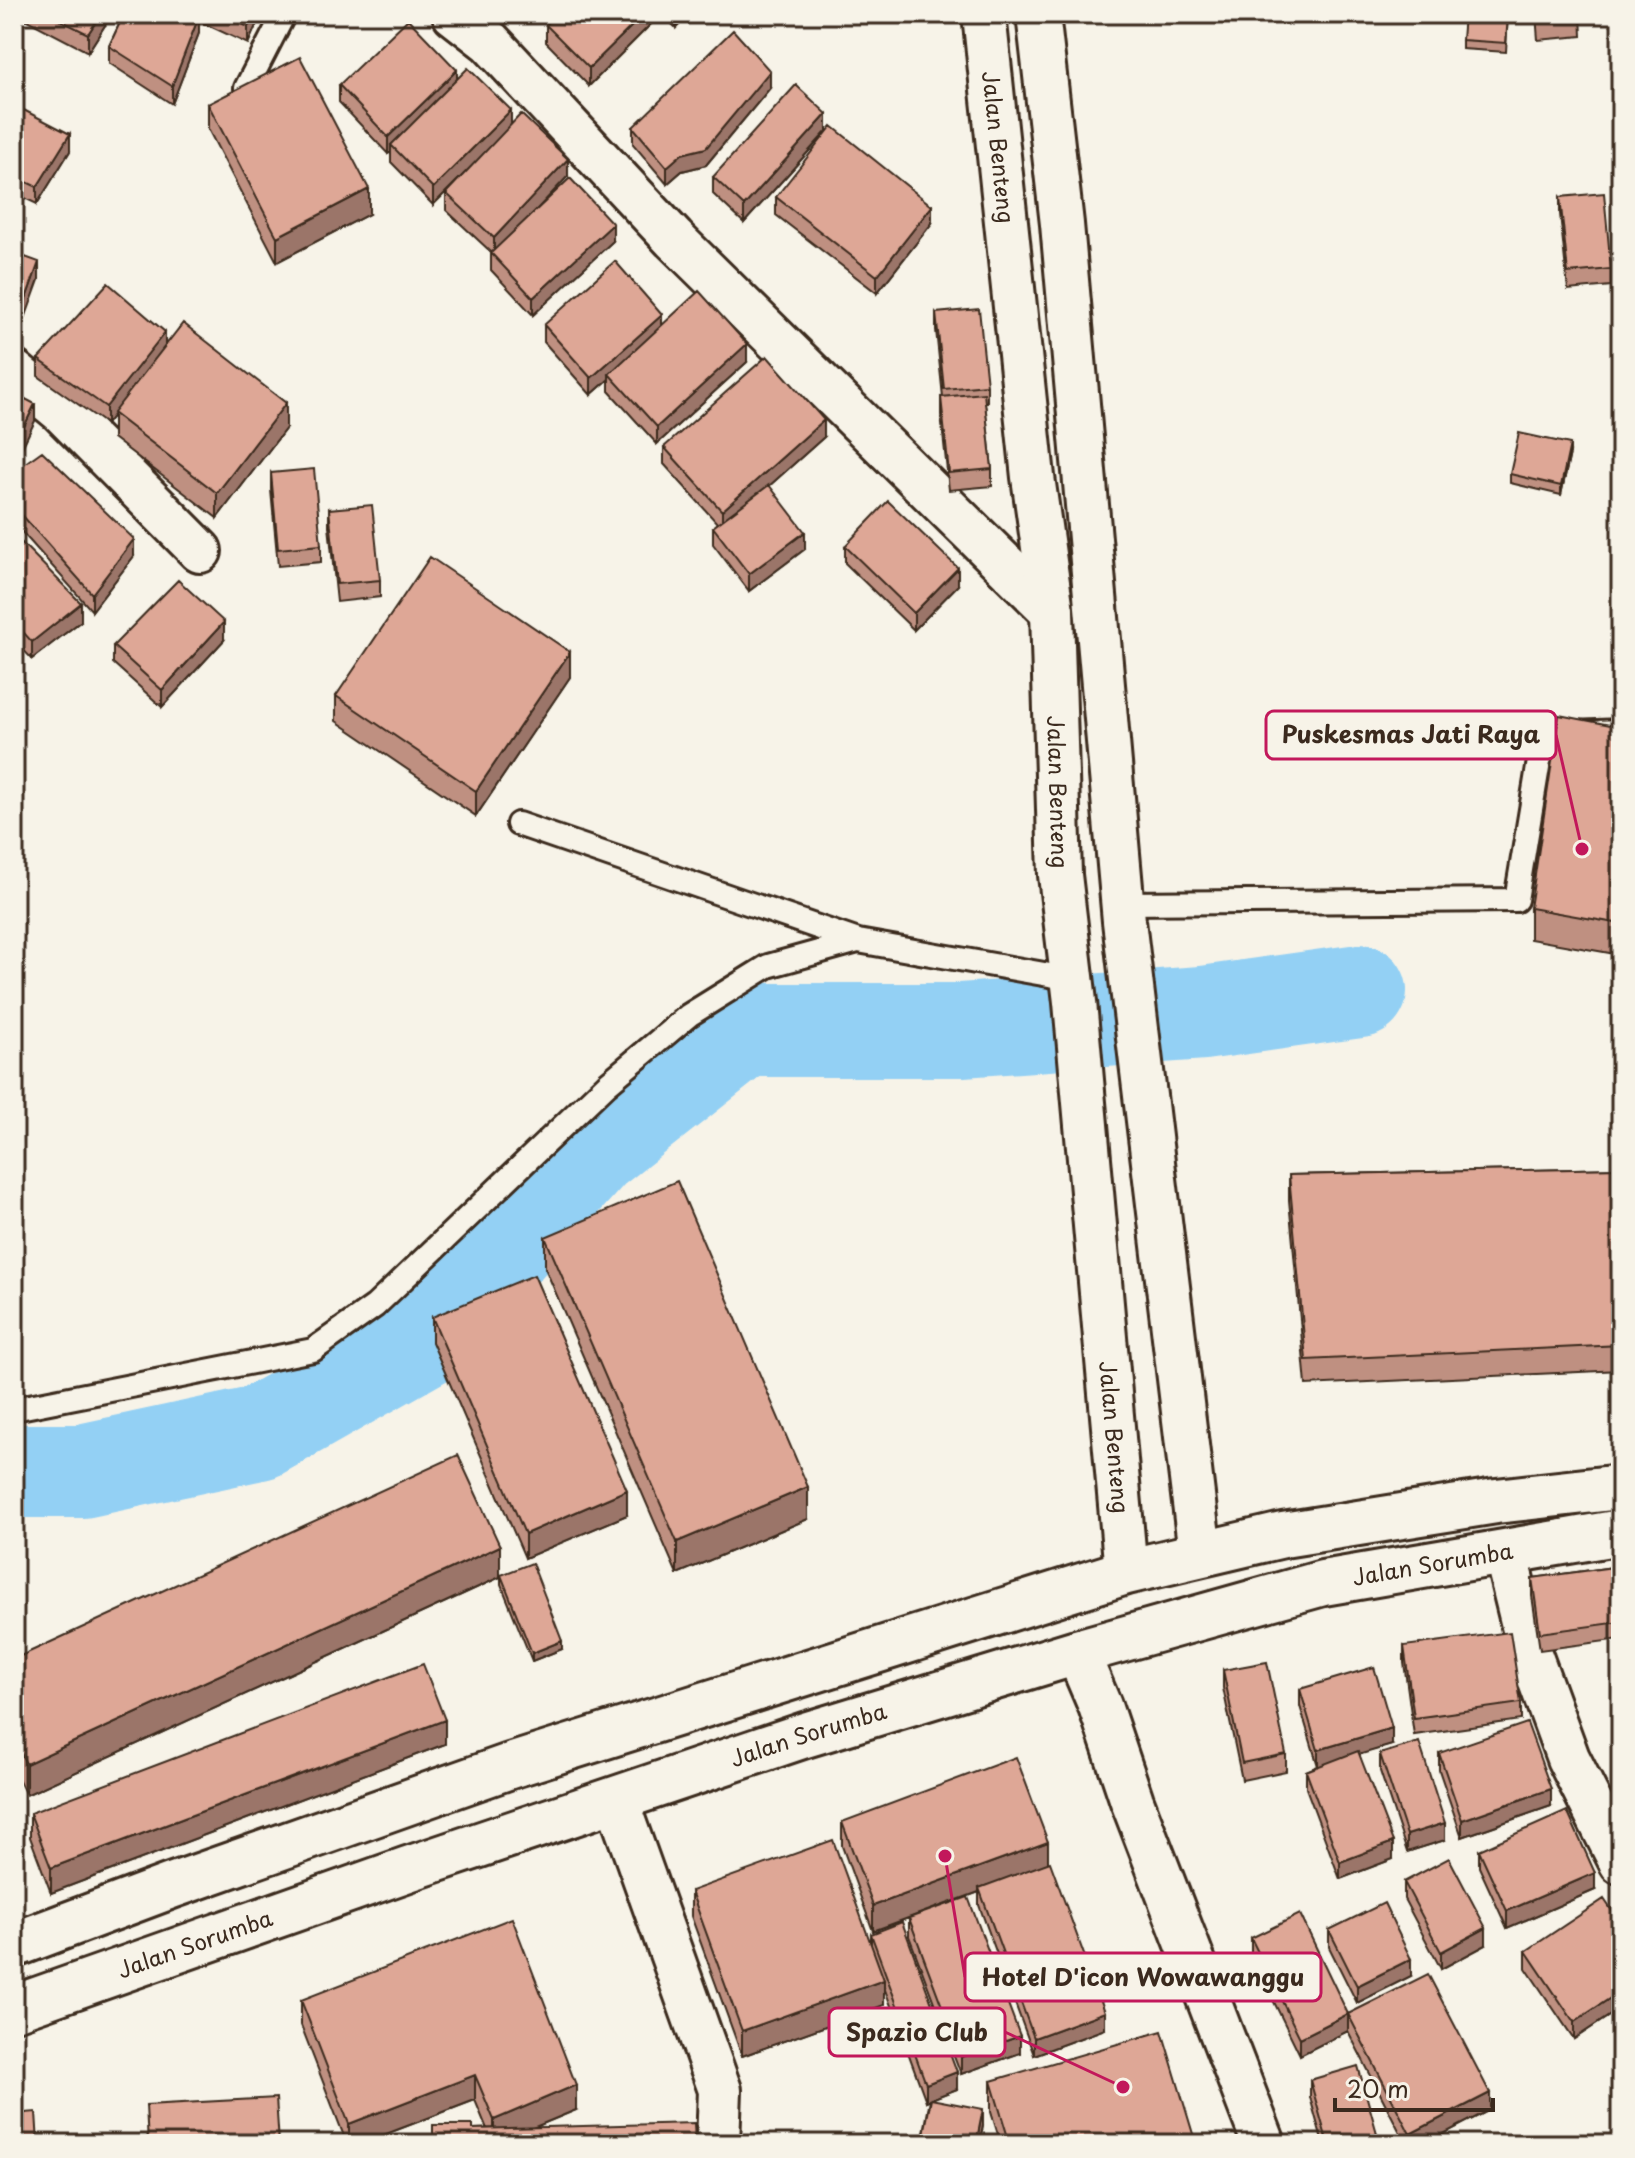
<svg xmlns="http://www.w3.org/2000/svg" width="1635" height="2158" font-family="'Playpen Sans',sans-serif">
  <rect width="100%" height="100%" fill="#f7f3e8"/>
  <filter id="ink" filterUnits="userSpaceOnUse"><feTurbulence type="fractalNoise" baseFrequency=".0125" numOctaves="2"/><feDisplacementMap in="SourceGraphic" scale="16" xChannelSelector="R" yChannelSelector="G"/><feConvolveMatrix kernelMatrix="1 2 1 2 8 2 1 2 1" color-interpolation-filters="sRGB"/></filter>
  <g filter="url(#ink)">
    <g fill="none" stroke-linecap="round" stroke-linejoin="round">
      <path stroke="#93d0f4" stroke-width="94" d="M14,1471H82L259,1433L423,1340L592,1150L744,1030H961L1203,1013L1360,991"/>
      <g stroke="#3b2a1e" stroke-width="28">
        <path id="service" d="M246,88L284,14
          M518,824L858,941L1072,979
          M1123,903L1516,900L1539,761L1549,734L1621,731
          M14,1409L313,1350L375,1306L607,1084L689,1015L768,966L858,941"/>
      </g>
      <g stroke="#3b2a1e" stroke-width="48">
        <g id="minor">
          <path d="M454,14L490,42L674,239L1052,611"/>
          <path id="s1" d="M984,14L1033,477L1052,611L1060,875L1075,1002L1126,1572"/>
          <path d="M1038,14L1062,224L1124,921L1200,1553"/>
          <path d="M14,372L61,411L200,551"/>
          <path d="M1505,1552L1530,1654L1568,1758L1621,1863"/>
          <path d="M1077,1652L1100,1706L1132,1801L1264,2144"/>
          <path d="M616,1799L720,2090L718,2144"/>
        </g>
      </g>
      <g stroke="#3b2a1e" stroke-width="50">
        <g id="tertiary">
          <path d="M14,1945L171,1886L510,1766L1126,1572L1283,1535L1496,1501L1621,1487"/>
          <path id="s2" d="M14,2008L408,1869L805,1735L1077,1652L1323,1583L1621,1532"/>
        </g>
      </g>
      <use href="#service" stroke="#f7f3e8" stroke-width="22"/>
      <use href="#minor" stroke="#f7f3e8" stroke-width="42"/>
      <use href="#tertiary" stroke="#f7f3e8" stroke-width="44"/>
    </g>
    <path fill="#bf9081" stroke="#3b2a1e" stroke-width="2" d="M17,14H109V19L88,52L17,15Z
      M124,14H261L248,44L199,21V33L172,104L109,63V46Z
      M659,14V16L589,86L546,42V25Z
      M662,14H690L676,28Z
      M1508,14L1506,52L1462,49V40Z
      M1536,14H1581L1582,36L1538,40Z
      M457,79L511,125L568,176L533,213L613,241L533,315L491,270V252L446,210V193L472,166L433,205L391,162V152L388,154L339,102V85Z
      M770,88L706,165L682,171L667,184L633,144V127Z
      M208,104L369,214L277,262L208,129Z
      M14,105L70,151L37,204L14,193Z
      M827,131L744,223L713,194V177Z
      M776,197L932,223L877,293L776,215Z
      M1560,197L1611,269V286L1568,290L1560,214Z
      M936,313L987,385V402H985L992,469V486L949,490L941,415V397H943L936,330Z
      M544,325H662L747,362L657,444L609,391V379L591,395L544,342Z
      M165,347L286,428L217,518L113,438V415L106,424L38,376V359Z
      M824,437L769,486L805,549L749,591L713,544V527L718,524L664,464V447Z
      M1570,453L1561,495L1510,483V474Z
      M14,471L134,556L92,611L14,523Z
      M271,473L321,545V562L278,566L271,490Z
      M329,509L380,580V597L337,602L329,526Z
      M14,535L81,621L32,659L14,640Z
      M845,546L958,585L914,630L845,563Z
      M224,640L162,707L113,663V646Z
      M570,677L476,816L336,721V696Z
      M1621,727V955L1530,939V908Z
      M1621,1168V1370L1306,1385L1289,1200V1175Z
      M545,1237L808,1519L677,1574L545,1268Z
      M432,1317L627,1515L525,1558L432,1342Z
      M1621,1566V1639L1540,1650L1532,1596V1578Z
      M501,1575L562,1649L532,1661L501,1584Z
      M500,1577L26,1795L14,1770V1659Z
      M1404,1646L1521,1703V1720L1414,1735L1404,1663Z
      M1223,1670L1286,1754V1771L1242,1780L1223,1688Z
      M1300,1689L1392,1745L1359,1754L1393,1859L1340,1879L1306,1788V1771L1318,1766L1300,1706Z
      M445,1744L51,1893L30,1837V1813Z
      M1439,1753L1551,1806L1462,1837L1439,1770Z
      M1380,1754L1445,1840L1407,1852L1380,1771Z
      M1621,1767V1809L1614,1795V1770Z
      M842,1822L1048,1863L1105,2029L1034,2055L979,1905V1892L873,1931L842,1846Z
      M1479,1850L1595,1890L1507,1928L1479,1867Z
      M1404,1882L1486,1945L1441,1969L1404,1899Z
      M691,1891L871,1944V1934L957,2089L931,2099L983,2126L979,2144H922L930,2099L926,2101L884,1987V2005L742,2056L691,1916Z
      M909,1918L1020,2053L961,2074L909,1936Z
      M1621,1924V2008L1574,2039L1526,1968V1951Z
      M1329,1930L1411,1976L1357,2003L1329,1947Z
      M1251,1938L1348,2031L1300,2055L1251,1955Z
      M301,2000L576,2110L535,2127L473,2129H487L475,2100L360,2144H347L301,2025Z
      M1348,2014L1490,2110L1424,2144H1406L1348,2031Z
      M1310,2080L1380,2144H1323L1310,2097Z
      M991,2081L1196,2144H1001L991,2112Z"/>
    <path fill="#9b7569" stroke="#3b2a1e" stroke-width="2" d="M101,14H109V19L88,52V34Z
      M254,14H261L248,44V27Z
      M525,14H532L525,20Z
      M644,14H659V16L589,86V68Z
      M676,14H690L676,28Z
      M199,16V33L172,104V86Z
      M457,70V88L391,145V152L388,154V137Z
      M770,71V88L706,165L682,171L667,184V167Z
      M511,110V127L433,205V188Z
      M827,114V131L744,223V206Z
      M70,134V151L37,204V187Z
      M568,159V176L494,255V238Z
      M369,189V214L277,262V237Z
      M932,206V223L877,293V276Z
      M613,224V241L533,315V298Z
      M39,262V280L15,346V329Z
      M662,315V332L609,374V379L591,395V378Z
      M165,332V349L106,424V407Z
      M747,344V362L657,444V427Z
      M286,403V428L217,518V493Z
      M35,404V421L14,464V447Z
      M824,420V437L722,528V511Z
      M1570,444V453L1561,495V486Z
      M805,532V549L749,591V574Z
      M134,539V556L92,611V594Z
      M958,568V585L914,630V613Z
      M81,603V621L32,659V642Z
      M224,622V640L162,707V690Z
      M570,652V677L476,816V791Z
      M808,1487V1519L677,1574V1542Z
      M627,1490V1515L525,1558V1534Z
      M500,1546V1577L26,1795V1764Z
      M562,1641V1649L532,1661V1653Z
      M445,1720V1744L51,1893V1868Z
      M1392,1728V1745L1318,1767V1750Z
      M1551,1789V1806L1462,1837V1820Z
      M1445,1823V1840L1407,1852V1835Z
      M1048,1842V1866L979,1888V1892L873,1931V1906Z
      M1393,1842V1859L1340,1879V1862Z
      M1595,1873V1890L1507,1928V1911Z
      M1486,1928V1945L1441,1969V1952Z
      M1411,1959V1976L1357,2003V1986Z
      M884,1980V2005L742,2056V2031Z
      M1621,1991V2008L1574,2039V2022Z
      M1105,2012V2029L1034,2055V2038Z
      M1348,2014V2031L1300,2055V2038Z
      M1020,2036V2053L961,2074V2057Z
      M957,2072V2089L926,2101V2084Z
      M475,2075V2100L360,2144H349V2124Z
      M576,2085V2110L494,2144V2120Z
      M1490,2093V2110L1424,2144H1410V2134Z
      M983,2109V2126L979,2144H976Z"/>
    <path fill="#dea796" stroke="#3b2a1e" stroke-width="2" d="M48,14H101L88,34Z
      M124,14H195L199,16L172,86L109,46Z
      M221,14H254L248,27Z
      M557,14H644L589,68L546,25Z
      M1464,14H1508L1506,43L1462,40Z
      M1537,14H1581L1582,18L1538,23Z
      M408,19L457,70L388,137L339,85Z
      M733,30L770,71L706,148L682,154L667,167L633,127Z
      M300,57L369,189L277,237L208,104Z
      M468,68L511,110L433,188L391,145Z
      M796,85L827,114L744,206L713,177Z
      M14,105L70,134L37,187L14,176Z
      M521,114L568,159L494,238L446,193Z
      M832,126L932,206L877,276L776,197Z
      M570,178L613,224L533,298L491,253Z
      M1604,193L1611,269L1568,273L1560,197Z
      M14,253L39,262L15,329H14Z
      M615,261L662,315L591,378L544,325Z
      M108,283L165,332L106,407L38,359Z
      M699,291L747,344L657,427L609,374Z
      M979,309L987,385L944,389L936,313Z
      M183,323L286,403L217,493L113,413Z
      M767,356L824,420L722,511L664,447Z
      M14,393L35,404L14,447Z
      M984,393L992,469L949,473L941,397Z
      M1519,433L1570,444L1561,486L1510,474Z
      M42,451L134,539L92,594L14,506V471Z
      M314,469L321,545L278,549L271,473Z
      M769,485L805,532L749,574L713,527Z
      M888,501L958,568L914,613L845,546Z
      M372,505L380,580L337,584L329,509Z
      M14,535L81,603L32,642L14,622Z
      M430,557L570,652L476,791L336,696Z
      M178,580L224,622L162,690L113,646Z
      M1559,715L1621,727V924L1530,908Z
      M1621,1168V1345L1306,1360L1289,1175Z
      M677,1181L808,1487L677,1542L545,1237Z
      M534,1275L627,1490L525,1534L432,1317Z
      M458,1455L500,1546L26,1764L14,1738V1659Z
      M532,1563L562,1641L532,1653L501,1575Z
      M1621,1566V1622L1540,1633L1532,1578Z
      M1510,1632L1521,1703L1414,1718L1404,1646Z
      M1267,1662L1286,1754L1242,1763L1223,1670Z
      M423,1664L445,1720L51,1868L30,1813Z
      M1374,1667L1392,1728L1318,1750L1300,1689Z
      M1527,1723L1551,1789L1462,1820L1439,1753Z
      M1419,1742L1445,1823L1407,1835L1380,1754Z
      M1358,1751L1393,1842L1340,1862L1306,1771Z
      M1016,1757L1048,1842L873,1906L842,1822Z
      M1621,1767V1784L1614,1770Z
      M1567,1811L1595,1873L1507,1911L1479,1850Z
      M833,1840L884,1980L742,2031L691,1891Z
      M1449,1858L1486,1928L1441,1952L1404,1882Z
      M1050,1862L1105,2012L1034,2038L979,1888Z
      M968,1897L1020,2036L961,2057L909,1918Z
      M1604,1899L1621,1924V1991L1574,2022L1526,1951Z
      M1384,1903L1411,1959L1357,1986L1329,1930Z
      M1300,1914L1348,2014L1300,2038L1251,1938Z
      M512,1918L576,2085L494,2120L475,2075L349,2124L301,2000Z
      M902,1922L957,2072L926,2084L871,1934Z
      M1428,1974L1490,2093L1410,2134L1348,2014Z
      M1162,2031L1196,2144H1010L991,2081Z
      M1358,2066L1380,2144H1328L1310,2080Z
      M276,2098L279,2144H148L146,2105Z
      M931,2099L983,2109L976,2144H922Z
      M36,2112L38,2144H14V2114Z
      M694,2123L695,2144H433V2125H473V2129Z"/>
  </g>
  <g text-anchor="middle" stroke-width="6" stroke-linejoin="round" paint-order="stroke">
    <g font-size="22" fill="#3b2a1e" stroke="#f7f3e8">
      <text dy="8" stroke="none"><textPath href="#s1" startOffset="134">Jalan Benteng</textPath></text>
      <text dy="8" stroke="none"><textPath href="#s1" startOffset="782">Jalan Benteng</textPath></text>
      <text dy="8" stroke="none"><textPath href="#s1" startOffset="1430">Jalan Benteng</textPath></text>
      <text dy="8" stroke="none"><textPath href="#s2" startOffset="1488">Jalan Sorumba</textPath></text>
      <text dy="8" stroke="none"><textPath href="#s2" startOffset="840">Jalan Sorumba</textPath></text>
      <text dy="8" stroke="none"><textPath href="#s2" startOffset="192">Jalan Sorumba</textPath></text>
    </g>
  </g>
  <path fill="none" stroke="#c2185b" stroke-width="3" d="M1582 849L1556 735M945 1856L965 1977M1123 2087L1005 2032"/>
  <g fill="#c2185b" stroke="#f7f3e8" stroke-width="3">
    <circle cx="1582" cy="849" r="8"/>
    <circle cx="945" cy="1856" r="8"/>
    <circle cx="1123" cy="2087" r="8"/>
  </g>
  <g fill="#f7f3e8" stroke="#c2185b" stroke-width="3">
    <rect x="1266" y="711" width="290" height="48" rx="8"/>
    <rect x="965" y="1953" width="356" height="48" rx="8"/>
    <rect x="829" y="2008" width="176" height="48" rx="8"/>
  </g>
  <g font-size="24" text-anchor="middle" font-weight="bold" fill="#3b2a1e">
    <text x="1411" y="743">Puskesmas Jati Raya</text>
    <text x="1143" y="1986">Hotel D'icon Wowawanggu</text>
    <text x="917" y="2041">Spazio Club</text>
  </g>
  <rect width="1635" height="2158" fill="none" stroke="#f7f3e8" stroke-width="48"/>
  <rect x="24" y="24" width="1587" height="2110" fill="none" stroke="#3b2a1e" stroke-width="3" filter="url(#ink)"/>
  <path d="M1335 2098v12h158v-12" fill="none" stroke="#3b2a1e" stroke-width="4"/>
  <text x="1347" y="2098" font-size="24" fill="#3b2a1e" stroke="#f7f3e8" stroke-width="6" paint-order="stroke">20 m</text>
</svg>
